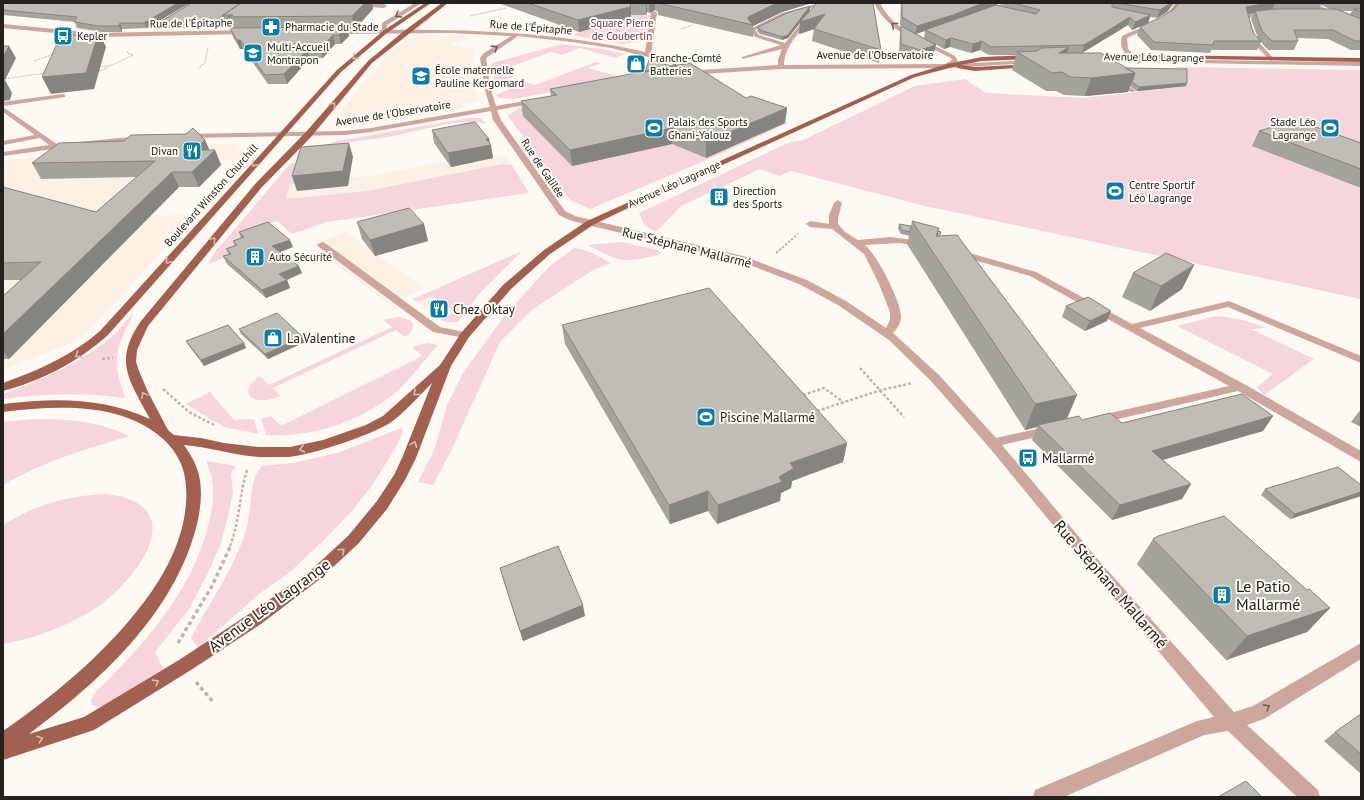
<svg xmlns="http://www.w3.org/2000/svg" width="1364" height="800" font-family="'PT Sans',sans-serif">
  <rect width="100%" height="100%" fill="#fef9f3"/>
  <path fill="#fdf0e4" d="M425,35L465,36L469,38L450,45L476,50L473,57V70L474,87L478,101L462,104L464,108L351,127L334,121L364,82L385,58L404,40Z
    M234,144L251,154L246,160L159,162L121,216L196,215L82,338L3,370V161L106,147Z
    M489,153L493,158L505,154L512,165L503,164L367,191L285,199L290,184L369,176Z
    M346,232L424,288L390,304L312,245Z
    M432,296L455,312L440,320L417,302Z"/>
  <path fill="#f6d5dd" d="M602,14L650,15L646,41L622,44L577,36L574,34L580,32Z
    M562,44L602,49L625,54L616,58L580,48L562,55L551,52L501,70L516,75L495,84L492,63Z
    M596,62L601,63L588,68L616,76L590,85L514,99L500,98L496,95L525,82L535,85Z
    M1176,67L1361,70V299L921,205L791,171L779,176L760,169L681,206L656,232L644,225L639,213L788,143L803,140L915,86L965,79L986,93L1083,98L1138,92L1109,73L1169,75Z
    M650,83L749,109L788,123L709,159L590,209L570,200L508,116L519,108Z
    M469,118H480L487,124C460,117 420,131 393,136C356,143 330,139 295,160L302,153L337,141Z
    M306,162L299,183L290,184L286,199L367,191L503,164L512,165L529,193L327,222L292,234L277,221L253,229L240,252L208,264L215,252L291,163Z
    M621,242L658,250L661,253C657,257 628,261 622,260C613,259 596,249 587,245Z
    M574,248C587,249 599,257 611,263L593,270L533,309L500,342L452,449L433,485L418,482L435,448L447,405L463,373L505,315L549,267Z
    M522,251L480,293L458,322H449L440,320L455,312L432,296L417,302L413,299Z
    M134,312C117,348 110,358 125,397L123,398C82,392 44,394 3,399V394C41,380 77,365 109,339C118,331 126,321 134,312Z
    M1215,316C1233,317 1249,321 1266,328L1251,329L1314,359L1264,395L1257,387L1273,374L1177,326Z
    M399,317C414,319 419,327 405,337L396,330L273,388L280,396C274,398 268,401 262,400C240,399 248,384 260,376L269,385L392,327L383,320Z
    M427,343L438,345C424,360 412,378 397,391C363,421 312,438 266,435L261,419L271,416L281,426L422,356L412,347Z
    M210,392L234,420L253,419L259,434L224,427L186,404Z
    M34,419C67,419 99,421 129,436C86,449 42,462 3,485V422Z
    M402,428L403,431L396,447L371,487L352,511L322,542L290,572L259,594L198,648L191,638C209,603 230,575 244,537C251,519 249,498 254,480C255,475 259,470 262,466L293,463L337,453Z
    M206,461L236,466L231,474L233,492L228,516L221,543L207,575L189,609L155,652L163,669L105,705L96,707L92,704L91,700L94,694C141,647 190,595 207,530C211,516 214,502 213,488C213,479 209,469 206,461Z
    M106,494C194,504 138,579 96,608C67,626 37,638 3,644V525C35,505 69,495 106,494Z"/>
  <g fill="none" stroke-linecap="round" stroke-linejoin="round">
    <path stroke="#bbb6b1" stroke-width="1" stroke-dasharray="1.5 1" stroke-linecap="butt" d="M470,16L506,8
      M606,22L620,32
      M681,29L693,25
      M34,61L54,54
      M99,67L113,65L133,55L128,53L127,50
      M198,68L205,63L208,48
      M97,72L109,67
      M3,79L46,73"/>
    <path stroke="#bbb6b1" stroke-width="2" stroke-dasharray="2.5 1.5" stroke-linecap="butt" d="M776,253L798,234"/>
    <path stroke="#bbb6b1" stroke-width="2.5" stroke-dasharray="3 2" stroke-linecap="butt" d="M102,359L113,358
      M860,368L904,417
      M163,389L189,412L214,425
      M803,395L824,388L842,401
      M817,411L881,390L913,383
      M230,546C240,521 239,495 247,470"/>
    <path stroke="#bbb6b1" stroke-width="3.5" stroke-dasharray="4 3" stroke-linecap="butt" d="M178,643L212,586L231,545
      M196,682L214,703"/>
    <path fill="#cda69d" fill-rule="evenodd" d="M358,3L384,4L387,6L384,8L356,6V4Z
      M415,3H422L387,25V30C475,29 560,33 645,52L651,13L654,11L657,13L651,54L683,62L700,70L778,65V60L782,49L742,59V57L781,45L755,37L748,30L782,13L821,3V5L786,15L755,30L759,35L785,43L806,17H810V19C799,33 784,47 784,65L945,64L952,60L951,58C922,43 889,33 874,3H880C894,32 928,41 955,56L958,61L955,64L1032,60L1033,61L1030,63L947,68L781,69L688,75L685,73L686,72L692,71L673,63L611,48L572,42L518,36L486,58L491,90L496,106L536,99L539,101L536,103L497,110L501,120L565,211L575,216L743,256L807,280L846,301L886,328L890,320V312L879,284L864,254L832,229L810,227L806,224L810,221L829,224V215L834,203L838,200L842,203L838,218V224L845,232L858,240L891,237L927,242L929,244L924,247L899,243L865,245C877,255 901,301 901,317C901,323 897,329 893,333L939,375L996,438L1050,426L1054,427L1056,430L1054,433L1002,445L1100,562L1234,712L1253,706L1361,643V659L1264,719L1247,725L1318,790L1320,797H1297L1228,731L1204,735L1064,797H1033L1035,790L1197,721L1214,717L1090,570L988,446L931,381L889,340L838,305L799,284L737,260L587,225L569,220L559,215L493,120L491,111L371,132L345,135L184,138L180,136L184,134L345,131L371,128L490,107L485,90L480,58L484,53L511,36L451,33L332,34L329,32L332,30H382V23Z
      M1004,3H1012L988,13L983,12Z
      M1175,3H1181C1170,23 1146,28 1127,38L1128,49L1138,59L1271,61L1251,41L1243,17L1252,13L1268,11L1270,12V14L1249,18L1257,40L1274,59L1271,61L1361,62V66L1141,62L1138,64L1135,62L1095,61L1094,60L1097,58L1130,59C1123,52 1119,46 1122,36C1140,27 1165,22 1175,3Z
      M1306,3H1313L1361,24V28Z
      M3,24L96,33L247,30L250,32L247,34L96,37L3,28Z
      M1115,78L1135,90L1136,91L1131,92L1113,81L1112,80Z
      M63,94L65,95V97L3,106V102Z
      M3,107L57,144L141,136L145,138L141,140L75,146L3,156V152L49,145L40,138L3,145V141L35,135L3,112Z
      M322,242L325,243L440,327L469,333L470,335L465,338L433,332L319,247L317,245Z
      M959,250L1036,272L1132,324L1229,301L1361,356V363L1228,307L1140,328L1244,384L1361,451V462L1238,391L1097,424L1093,423L1091,420L1093,417L1097,416L1229,386L1030,276L956,255L954,253L956,251Z"/>
    <path fill="#a16050" fill-rule="evenodd" d="M425,3H431L387,33L341,72L108,335C78,362 41,381 3,391V383C39,370 71,356 100,331L337,70L383,31Z
      M442,3H448L372,63L311,137L262,187L148,326L137,350L136,362L139,371L148,392L168,430L174,435L201,438L224,443L258,447H290L323,440L366,425L383,416L440,365L461,333L503,285L544,250L587,221L911,75L947,64L982,57L1032,55L1035,57L1032,59L982,61L960,65L975,67L1030,64V66L1028,67L975,71L957,68V66L915,77L622,211L593,225L550,254L511,289L469,337L451,366L416,458L405,480L387,509L358,544L320,579L261,624L191,670L94,730L3,760V731C59,692 112,648 152,591C170,565 184,534 186,503C188,476 182,456 162,438C119,401 55,406 3,412V404C56,398 100,397 150,419C129,380 113,361 141,321L256,183L305,133L368,61L404,31ZM432,383L402,458L394,475L377,501L348,536L310,571L249,614L179,660L84,717L29,734C99,682 173,615 196,528C201,509 204,485 196,466C193,458 188,451 184,445C209,447 233,455 259,457C269,457 279,457 289,457C315,454 368,436 390,423C403,414 420,395 432,383Z
      M1090,54L1361,58V62L1088,57V55Z"/>
  </g>
  <path fill="#a4a39c" fill-rule="evenodd" d="M3,3H372L373,9L355,29H347L349,36L341,44H335L323,58H310L287,84H268L243,49H240L233,37L230,28H231H228L226,21L216,28H162L160,22L189,4H188L147,28L122,29V32H102L77,28L75,22L3,15Z
    M498,3H812L782,12L753,26V37L658,15V12L655,10L650,13L647,12L646,15H631L630,18L579,32Z
    M901,3H1001L996,5L1004,7L1005,3H1174L1167,12L1157,18L1150,17L1148,23L1132,30L1128,25L1082,53L1125,68L1186,86L1137,91L1130,86L1128,92L1085,96L1064,95L1056,91H1046L1012,70L1016,55H989L980,50L971,53L950,47L944,49L935,44L934,52L919,57L899,51L900,33L901,26L908,30L900,25ZM925,31L924,38L916,34Z
    M1179,3H1361V50H1351L1328,39L1297,38L1298,41L1294,50H1268L1261,42L1257,50H1211L1210,53L1151,50L1137,35L1140,27L1161,17L1174,9ZM1321,5L1330,9H1319ZM1341,11H1352L1350,14ZM1254,13L1251,19L1258,38L1253,33L1248,14Z
    M810,6V10L802,20L881,50L879,63L812,41L814,29L799,34L800,23L788,38L782,40L760,34L757,31L758,27Z
    M671,66H677L746,98L787,108L785,123L706,158L672,144L572,166L523,116L521,101L551,96L550,89L645,72Z
    M432,130L489,139L493,158L451,167L434,143Z
    M1259,131L1361,143V188L1252,146Z
    M205,140L209,150H215L221,165L199,187H179L9,359H3V296L21,280H3V187L96,212L137,177L41,179L32,163Z
    M912,221L941,232L940,236L1067,419L1122,423L1273,416L1263,431L1163,460L1191,484L1182,499L1112,520L1032,440L1037,427L1025,430L907,244L909,236L901,234L898,229L899,224L911,226Z
    M357,222L424,224L428,241L375,256L362,239Z
    M239,232L293,247L280,252L302,273L287,280L290,288L266,298L227,264L223,256L229,255L226,249L235,246L233,241L241,238Z
    M1194,265L1182,289L1150,311L1122,297L1133,273Z
    M1066,306L1107,321L1085,331L1062,317Z
    M562,325L847,443L843,462L792,481L791,488L781,493L780,501L717,524L708,511L670,524L565,344Z
    M239,329L303,337L305,342L268,359L241,334Z
    M186,341L244,343L246,348L204,366L189,346Z
    M1361,409V427L1351,422Z
    M1361,485V496L1290,519L1261,495L1265,489Z
    M1153,539L1307,590L1330,608L1307,632L1226,660L1137,564Z
    M500,568L585,616L523,641L503,579Z
    M1361,714V774L1324,741L1335,732Z"/>
  <path fill="#86847f" d="M178,3H188V4L147,28L144,23Z
    M365,3H372L373,9L355,29L352,16Z
    M631,3V15L630,18L579,32L578,20Z
    M646,3H647V12L646,15Z
    M649,3H655V10L650,13Z
    M777,3H812L782,12L753,26V25L747,24L748,17Z
    M983,3H1001L951,23L925,30V31L915,34L917,26Z
    M1171,3H1174L1167,12L1157,18L1160,10Z
    M1269,3H1275L1272,10L1255,11L1254,13L1243,15L1246,7Z
    M810,6V10L800,22L825,14L824,26L799,34L800,23L788,38L782,40V37Z
    M224,15L226,21L216,28L213,22Z
    M1151,15L1148,23L1132,30L1135,22Z
    M1130,17L1128,25L1082,53L1084,45Z
    M120,23L122,29V32L119,26Z
    M347,27L349,36L341,44L339,35Z
    M99,32L106,47L94,89L51,94L42,77Z
    M333,35L335,44L323,58L320,49Z
    M951,38L950,47L944,49L946,40Z
    M237,40H240L243,49H240Z
    M982,41L980,50L971,53L973,44Z
    M936,45L934,52L919,57L920,50Z
    M9,46L16,58L3,84V57Z
    M1069,47L1063,64L1059,53Z
    M307,50L310,58L287,84L284,74Z
    M1135,73L1128,92L1085,96L1091,78Z
    M5,80L12,93L10,100L3,101V84Z
    M1187,83L1186,86L1137,91L1139,87Z
    M787,108L785,123L706,158V142Z
    M672,128V144L572,166L570,150Z
    M486,139H489L490,145H491L493,158L451,167L448,153Z
    M205,140L211,154L215,150L221,165L199,187L192,172L195,150Z
    M349,143L353,157L348,186L297,191L292,176Z
    M172,172L179,187L9,359L3,351V334Z
    M424,224L428,241L375,256L370,240Z
    M290,240L293,247L275,254L272,246Z
    M1194,265L1182,289L1150,311L1161,286Z
    M299,266L302,273L282,282L279,274Z
    M287,280L290,288L266,298L262,290Z
    M1111,311L1107,321L1085,331L1090,321Z
    M303,337L305,342L268,359L265,354Z
    M244,343L246,348L204,366L201,360Z
    M1077,395L1066,421L1038,425L1037,427L1025,430L1035,404Z
    M1273,416L1263,431L1144,465L1152,451Z
    M847,443L843,462L792,481L791,488L781,493L780,501L717,524L718,505L779,477L790,463Z
    M1191,484L1182,499L1112,520L1120,505Z
    M708,491V511L670,524L669,505Z
    M1361,492V496L1290,519L1295,514Z
    M583,605L585,616L523,641L520,631Z
    M1330,608L1307,632L1226,660L1247,636Z"/>
  <path fill="#bfbdb5" stroke="#86847f" d="M3,3H178L144,23H120L119,26H99L74,22L77,17L3,10Z
    M190,3H241L213,22H160L190,4Z
    M241,3H365L352,16L227,17L233,15H223Z
    M528,3H646V4L631,3L630,7L578,20Z
    M658,3H777L748,17V19L753,25Z
    M817,3H873L881,50L814,29L825,14L800,22Z
    M902,3H983L953,15L917,26L902,17Z
    M1013,3H1112V7L1151,15L1135,22L1130,17L1084,45L991,47L982,41L973,44L951,38L946,40L925,30L996,5L1036,14L1040,10Z
    M1117,3H1171L1160,10Z
    M1179,3H1269L1246,7L1253,33L1261,41H1214L1213,45L1154,42L1140,27L1161,17L1174,9Z
    M810,6L788,35L782,37L760,30L758,27L787,13Z
    M1276,9H1336L1361,19V41H1355L1333,30H1294L1298,41H1272L1262,31L1255,11Z
    M1353,9H1361V12Z
    M901,26L936,45L920,50L901,44Z
    M347,27L339,35H333L320,49L307,50L284,74L265,75L240,40H237L230,28Z
    M99,32L86,73L42,77L60,37Z
    M3,46H9L3,57Z
    M1069,47L1059,53H1101L1135,73L1091,78L1070,77L1062,72L1052,73L1017,52L1037,51L1041,48Z
    M649,60L671,66L675,64L677,66L645,72Z
    M690,63L746,98L751,96L787,108L706,142L672,128L570,150L521,101L557,95L550,89Z
    M1125,68L1187,69V83L1139,87L1132,82L1135,73Z
    M1296,120L1361,143V169L1259,131Z
    M475,122L489,139H486L491,145L448,153L432,130Z
    M193,128L205,140L195,150H215L192,172H172L3,334V296L41,262L3,263V222L4,221H3V187L96,212L155,161L32,163L59,143L124,141L131,135L186,134Z
    M349,143L343,171L292,176L301,147Z
    M409,208L424,224L370,240L357,222Z
    M912,221L939,228L936,236L957,235L1077,395L1035,404Z
    M268,222L290,240L272,246L299,266L279,274L287,280L262,290L223,256L231,254L226,249L237,245L233,241L244,237L239,232Z
    M899,224L911,226L910,232L902,230Z
    M938,231L941,232L939,236H937Z
    M1166,253L1194,265L1161,286L1133,273Z
    M709,288L847,443L790,463L794,468L779,477L782,482L718,505L708,491L669,505L562,325Z
    M1088,297L1111,311L1090,321L1066,306Z
    M277,313L303,337L265,354L239,329Z
    M228,325L244,343L201,360L186,341Z
    M1242,394L1273,416L1152,451L1191,484L1120,505L1038,425L1079,416L1082,420L1110,413L1122,423Z
    M1338,467L1361,485V492L1295,514L1265,489Z
    M1224,516L1307,590L1309,589L1330,608L1247,636L1153,539L1158,536Z
    M558,546L583,605L520,631L500,568Z
    M1361,714V754L1335,732Z
    M1246,781L1262,797H1218Z"/>
  <defs><path id="oneway-chevron" d="M-2-3.5L2.5 0L-2 3.5" fill="none" stroke-width="1.6" stroke-linecap="round" stroke-linejoin="round"/></defs>
  <g stroke="#6f5c57">
    <use href="#oneway-chevron" transform="translate(398 15) rotate(149)"/>
    <use href="#oneway-chevron" transform="translate(894 25) rotate(-142)"/>
    <use href="#oneway-chevron" transform="translate(495 48) rotate(-33)"/>
    <use href="#oneway-chevron" transform="translate(1267 707) rotate(-31)"/>
  </g>
  <g stroke="#d9bcb2">
    <use href="#oneway-chevron" transform="translate(355 57) rotate(139)"/>
    <use href="#oneway-chevron" transform="translate(333 105) rotate(-50)"/>
    <use href="#oneway-chevron" transform="translate(254 164) rotate(132)"/>
    <use href="#oneway-chevron" transform="translate(213 240) rotate(-50)"/>
    <use href="#oneway-chevron" transform="translate(168 261) rotate(132)"/>
    <use href="#oneway-chevron" transform="translate(78 355) rotate(147)"/>
    <use href="#oneway-chevron" transform="translate(416 393) rotate(137)"/>
    <use href="#oneway-chevron" transform="translate(144 395) rotate(-118)"/>
    <use href="#oneway-chevron" transform="translate(414 444) rotate(-69)"/>
    <use href="#oneway-chevron" transform="translate(302 449) rotate(169)"/>
    <use href="#oneway-chevron" transform="translate(342 551) rotate(-43)"/>
    <use href="#oneway-chevron" transform="translate(156 682) rotate(-32)"/>
    <use href="#oneway-chevron" transform="translate(40 739) rotate(-18)"/>
  </g>
  <defs>
    <g id="pharmacy-square" transform="scale(1)"><rect x="-9" y="-9" width="18" height="18" rx="4" fill="#0c7ca5" stroke="#fef9f3"/><path d="M-2-6h4v4h4v4h-4v4h-4v-4h-4v-4h4Z" fill="#fff"/></g>
    <g id="bus-square" transform="scale(1)"><rect x="-9" y="-9" width="18" height="18" rx="4" fill="#0c7ca5" stroke="#fef9f3"/><path d="M-5-6H5V4H4V6H2V4H-2V6H-4V4H-5ZM-3.5-4V0h7V-4ZM-3.5 1.2v1.5H-2V1.2ZM2 1.2v1.5H3.5V1.2Z" fill="#fff"/></g>
    <g id="school-square" transform="scale(1)"><rect x="-9" y="-9" width="18" height="18" rx="4" fill="#0c7ca5" stroke="#fef9f3"/><path d="M0-5L7-2L0 1L-7-2ZM-4 1L0 2.5L4 1V4Q0 6-4 4Z" fill="#fff"/></g>
    <g id="shop-square" transform="scale(1)"><rect x="-9" y="-9" width="18" height="18" rx="4" fill="#0c7ca5" stroke="#fef9f3"/><path d="M-5-2.5h2.3a2.7 3.5 0 0 1 5.4 0H5L5.5 6h-11ZM-1.5-2.5h3a1.5 2.3 0 0 0-3 0Z" fill="#fff"/></g>
    <g id="stadium-square" transform="scale(1)"><rect x="-9" y="-9" width="18" height="18" rx="4" fill="#0c7ca5" stroke="#fef9f3"/><path d="M0-5a6.5 5 0 1 0 0 10a6.5 5 0 1 0 0-10ZM-3.5-1.8h7v3.6h-7Z" fill="#fff"/></g>
    <g id="restaurant-square" transform="scale(1)"><rect x="-9" y="-9" width="18" height="18" rx="4" fill="#0c7ca5" stroke="#fef9f3"/><path d="M-5-6h1v4h1v-4h1v4h1v-4h1v5L-1.5 .5V6h-2V.5L-5-1ZM5-6V6H3V1.5H1.5Q1.5-4 5-6Z" fill="#fff"/></g>
    <g id="building-square" transform="scale(1)"><rect x="-9" y="-9" width="18" height="18" rx="4" fill="#0c7ca5" stroke="#fef9f3"/><path d="M-4-6H4V6H1V3H-1V6H-4ZM-2.5-4.3h1.7v1.8h-1.7ZM.8-4.3h1.7v1.8H.8ZM-2.5-1h1.7V.8h-1.7ZM.8-1h1.7V.8H.8Z" fill="#fff"/></g>
  </defs>
  <g fill-rule="evenodd">
    <use href="#pharmacy-square" x="271" y="27"/>
    <use href="#bus-square" x="63" y="36"/>
    <use href="#school-square" x="253" y="53"/>
    <use href="#shop-square" x="636" y="64"/>
    <use href="#school-square" x="421" y="76"/>
    <use href="#stadium-square" x="654" y="128"/>
    <use href="#stadium-square" x="1330" y="128"/>
    <use href="#restaurant-square" x="192" y="151"/>
    <use href="#stadium-square" x="1115" y="191"/>
    <use href="#building-square" x="719" y="197"/>
    <use href="#building-square" x="255" y="257"/>
    <use href="#restaurant-square" x="439" y="309"/>
    <use href="#shop-square" x="273" y="338"/>
    <use href="#stadium-square" x="706" y="417"/>
    <use href="#bus-square" x="1028" y="458"/>
    <use href="#building-square" x="1222" y="595"/>
  </g>
  <g text-anchor="middle" stroke-width="4" stroke-linejoin="round" paint-order="stroke">
    <g font-size="11" fill="#23201e" stroke="#fef9f3">
      <text transform="translate(191 23) rotate(-1)" y="4">Rue de l'Épitaphe</text>
      <text transform="translate(531 27) rotate(5)" y="4">Rue de l'Épitaphe</text>
      <text x="875" y="59">Avenue de l'Observatoire</text>
      <text transform="translate(1154 57) rotate(1)" y="4">Avenue Léo Lagrange</text>
      <text transform="translate(393 113) rotate(-9)" y="4">Avenue de l'Observatoire</text>
      <text transform="translate(543 168) rotate(56)" y="4">Rue de Galilée</text>
      <text transform="translate(674 184) rotate(-24)" y="4">Avenue Léo Lagrange</text>
      <text transform="translate(211 195) rotate(-48)" y="4">Boulevard Winston Churchill</text>
    </g>
    <g font-size="11" fill="#683545" stroke="#fef9f3">
      <text x="622" y="27">Square Pierre<tspan x="622" dy="13">de Coubertin</tspan></text>
    </g>
    <g font-size="11" fill="#23201e" stroke="#fef9f3" text-anchor="start">
      <text x="285" y="31">Pharmacie du Stade</text>
      <text x="77" y="40">Kepler</text>
      <text x="267" y="51">Multi-Accueil<tspan x="267" dy="13">Montrapon</tspan></text>
      <text x="650" y="62">Franche-Comté<tspan x="650" dy="13">Batteries</tspan></text>
      <text x="435" y="74">École maternelle<tspan x="435" dy="13">Pauline Kergomard</tspan></text>
      <text x="668" y="126">Palais des Sports<tspan x="668" dy="13">Ghani-Yalouz</tspan></text>
      <text x="1316" y="126" text-anchor="end">Stade Léo<tspan x="1316" dy="13">Lagrange</tspan></text>
      <text x="178" y="155" text-anchor="end">Divan</text>
      <text x="1129" y="189">Centre Sportif<tspan x="1129" dy="13">Léo Lagrange</tspan></text>
      <text x="733" y="195">Direction<tspan x="733" dy="13">des Sports</tspan></text>
      <text x="269" y="261">Auto Sécurité</text>
    </g>
    <g font-size="13" fill="#23201e" stroke="#fef9f3">
      <text transform="translate(687 247) rotate(14)" y="5">Rue Stéphane Mallarmé</text>
    </g>
    <g font-size="13" fill="#23201e" stroke="#fef9f3" text-anchor="start">
      <text x="453" y="314">Chez Oktay</text>
      <text x="287" y="343">La Valentine</text>
      <text x="720" y="422">Piscine Mallarmé</text>
      <text x="1042" y="463">Mallarmé</text>
    </g>
    <g font-size="16" fill="#23201e" stroke="#fef9f3">
      <text transform="translate(1111 584) rotate(49)" y="6">Rue Stéphane Mallarmé</text>
      <text transform="translate(269 605) rotate(-36)" y="6">Avenue Léo Lagrange</text>
    </g>
    <g font-size="16" fill="#23201e" stroke="#fef9f3" text-anchor="start">
      <text x="1236" y="592">Le Patio<tspan x="1236" dy="18">Mallarmé</tspan></text>
    </g>
  </g>
  <rect width="1364" height="800" fill="none" stroke="#23201e" stroke-width="8"/>
</svg>
